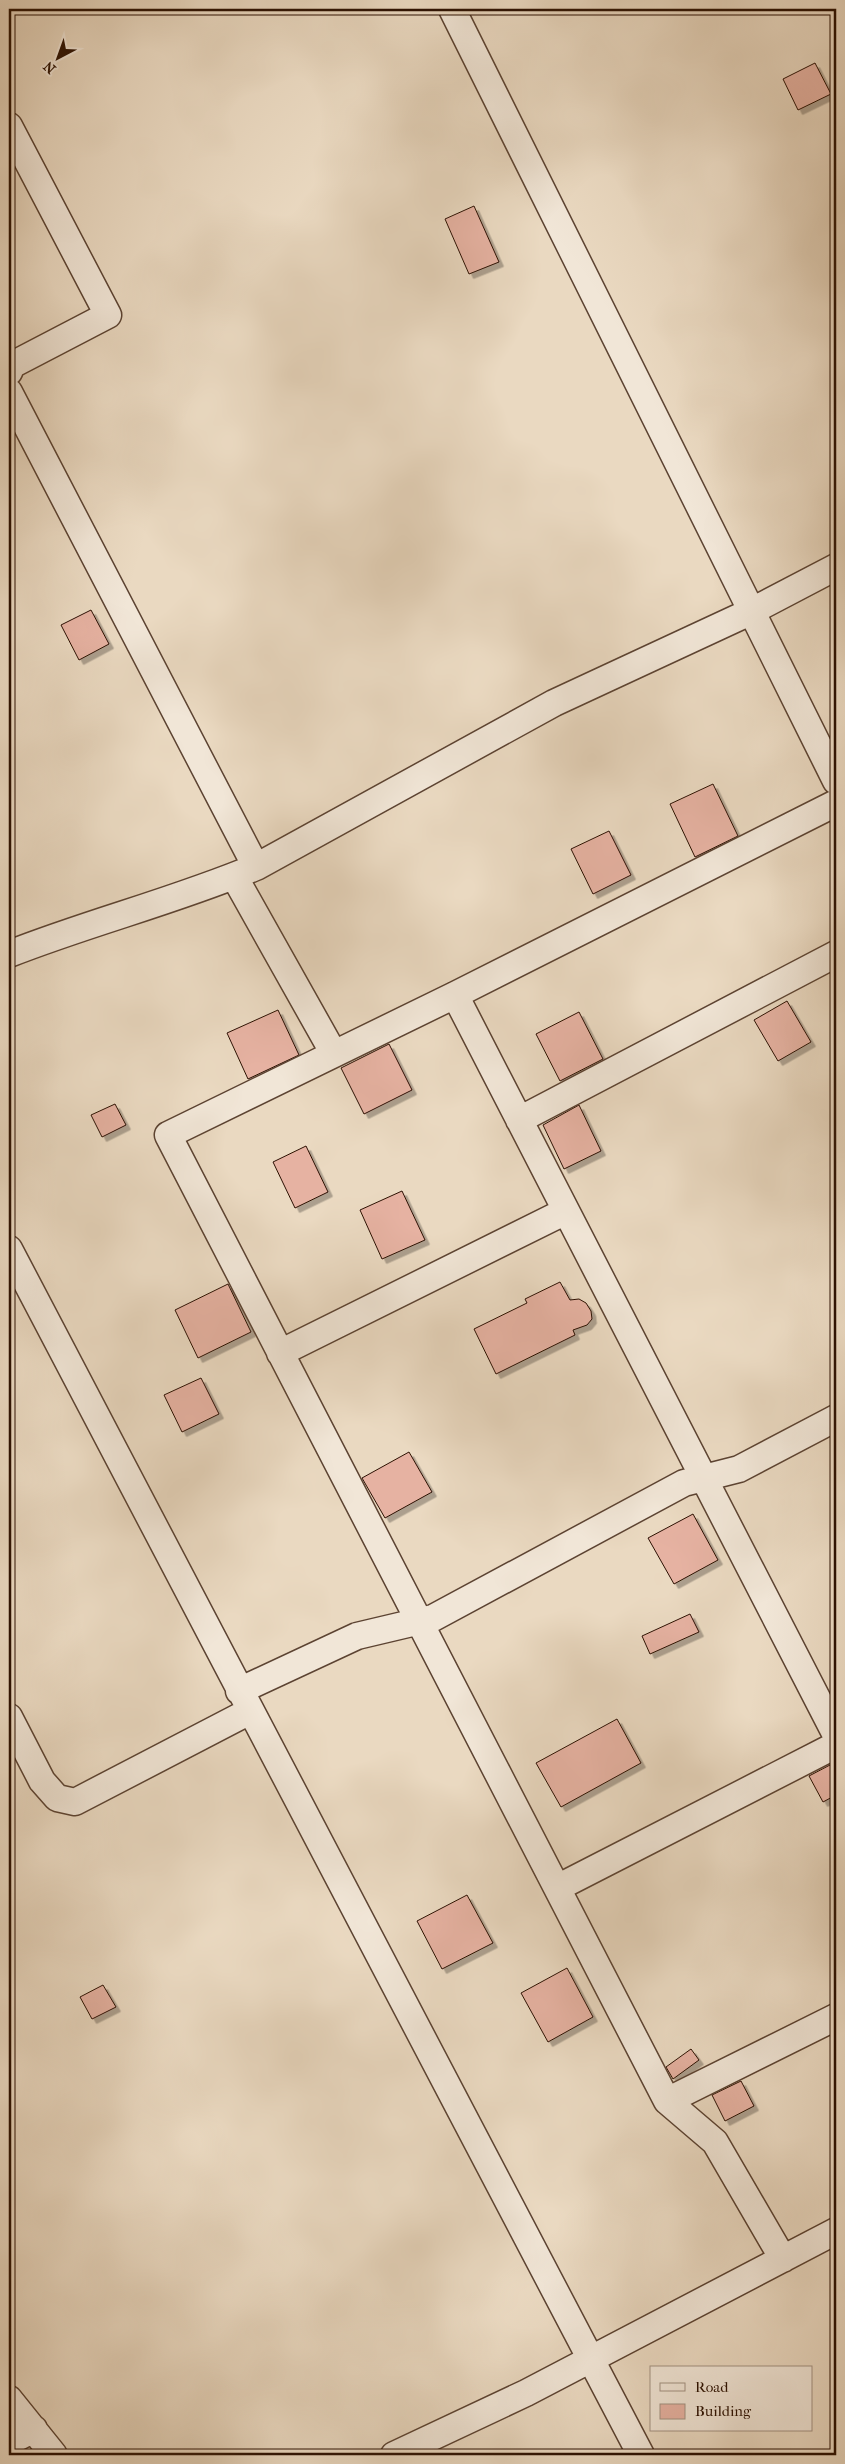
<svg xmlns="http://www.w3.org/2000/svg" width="845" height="2464" font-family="'IM FELL French Canon',serif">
  <defs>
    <filter id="shadow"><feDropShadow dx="4.5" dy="4.5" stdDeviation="0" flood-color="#0004"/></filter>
  </defs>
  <rect width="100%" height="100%" fill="#ead9c1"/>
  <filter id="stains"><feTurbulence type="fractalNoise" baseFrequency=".004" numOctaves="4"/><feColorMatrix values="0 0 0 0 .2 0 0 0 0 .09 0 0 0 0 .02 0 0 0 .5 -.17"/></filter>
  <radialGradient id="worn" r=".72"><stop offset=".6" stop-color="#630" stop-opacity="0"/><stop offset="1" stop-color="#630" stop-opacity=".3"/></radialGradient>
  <path fill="#e6b2a2" stroke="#2c1102" filter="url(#shadow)" d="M815,63L831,94L798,110L783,79Z
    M474,206L499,262L469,274L445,219Z
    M91,610L109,644L79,660L61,625Z
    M713,784L738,836L695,857L670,804Z
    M609,831L631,875L593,894L571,849Z
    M787,1001L811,1042L778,1061L754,1020Z
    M278,1010L299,1055L248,1079L227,1033Z
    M579,1012L603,1059L560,1081L536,1034Z
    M389,1044L412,1090L364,1114L341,1068Z
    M115,1104L126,1125L102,1137L91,1115Z
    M579,1105L601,1151L564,1169L543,1125Z
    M306,1146L328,1192L295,1208L273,1162Z
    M402,1191L425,1240L382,1259L360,1210Z
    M560,1282L570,1300L579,1299L586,1303L591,1311L592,1319L587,1325L573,1330L575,1335L496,1374L474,1329L527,1303L525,1299Z
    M228,1284L251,1332L198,1358L175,1310Z
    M201,1378L219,1414L182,1432L164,1395Z
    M409,1452L432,1492L385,1518L362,1478Z
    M693,1514L718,1560L674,1584L648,1538Z
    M690,1614L699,1632L650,1654L642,1636Z
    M617,1719L641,1763L561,1807L536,1763Z
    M830,1765L836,1777V1795L823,1802L809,1776Z
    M467,1895L493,1943L442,1969L417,1921Z
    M567,1968L593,2017L548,2042L521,1993Z
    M103,1985L116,2007L92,2019L80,1997Z
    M691,2049L699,2060L673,2079L666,2067Z
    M741,2081L754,2106L725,2121L712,2095Z"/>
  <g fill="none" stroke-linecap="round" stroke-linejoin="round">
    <g stroke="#5c4332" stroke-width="29">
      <path id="minor" d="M452,9L836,781
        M9,126L108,315L12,365L9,372
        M9,392L256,867
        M234,876L334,1054
        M9,954C90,922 175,901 256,867L554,703L750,612L836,567
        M455,995L836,1735
        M519,1120L836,954
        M9,1249L641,2455
        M280,1353L566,1211
        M239,1691L357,1636L433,1618L684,1483L739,1469L836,1418
        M9,1717L42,1781L57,1798L75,1802L250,1711
        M557,1888L836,1745
        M667,2101L836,2017
        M783,2259L715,2142L667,2101L168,1135L455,995L836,803
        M9,2399L54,2455
        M9,2442L34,2429
        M394,2455L526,2393L836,2231"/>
    </g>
    <use href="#minor" stroke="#f1e6d7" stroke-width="26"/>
  </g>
  <rect width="845" height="2464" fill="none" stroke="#ead9c1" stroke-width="30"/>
  <rect x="10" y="10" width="825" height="2444" fill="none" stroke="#2c1102" stroke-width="2.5"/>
  <rect x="15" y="15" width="815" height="2434" fill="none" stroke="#2c1102"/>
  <rect x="650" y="2366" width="162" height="65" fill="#f1e6d7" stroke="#a29182"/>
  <rect x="660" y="2383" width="25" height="8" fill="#f1e6d7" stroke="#a29182"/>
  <text x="695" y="2392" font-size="15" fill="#2c1102">Road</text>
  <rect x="660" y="2404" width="25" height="15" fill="#e6b2a2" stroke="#a29182"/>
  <text x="695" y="2416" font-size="15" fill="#2c1102">Building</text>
  <g transform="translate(58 58) rotate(221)" stroke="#f1e6d7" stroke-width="4" paint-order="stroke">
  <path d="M0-4L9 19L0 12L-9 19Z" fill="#2c1102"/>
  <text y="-8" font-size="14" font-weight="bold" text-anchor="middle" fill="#2c1102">N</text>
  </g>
  <rect width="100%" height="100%" filter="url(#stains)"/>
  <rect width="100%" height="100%" fill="url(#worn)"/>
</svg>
